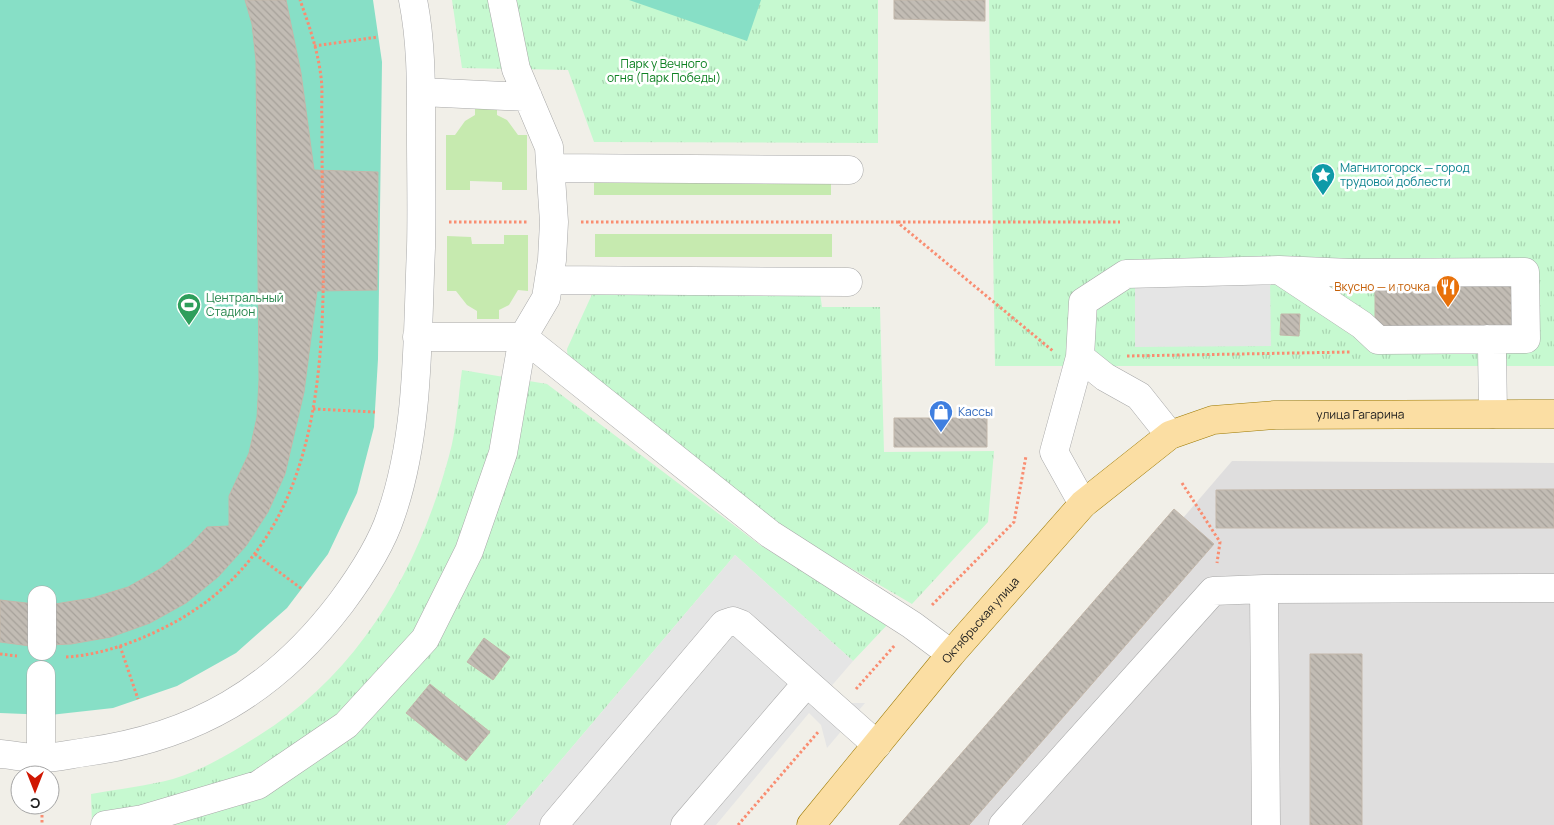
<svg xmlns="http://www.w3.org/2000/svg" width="1554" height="825" font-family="Manrope,sans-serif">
  <defs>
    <pattern id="park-tufts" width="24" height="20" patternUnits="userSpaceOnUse" patternTransform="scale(1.25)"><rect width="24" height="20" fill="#c6f9d0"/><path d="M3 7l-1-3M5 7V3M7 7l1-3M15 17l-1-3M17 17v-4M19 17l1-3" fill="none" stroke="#aad5b2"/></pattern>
    <pattern id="building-back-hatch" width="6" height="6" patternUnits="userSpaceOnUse" patternTransform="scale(1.25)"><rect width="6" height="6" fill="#c2bcb4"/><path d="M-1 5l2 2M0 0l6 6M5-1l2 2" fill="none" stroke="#a6a19a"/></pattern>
  </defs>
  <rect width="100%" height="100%" fill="#f1efe8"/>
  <path fill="#dfdede" d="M1232,461L1554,463V825H919Z"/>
  <path fill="#c6eaaf" d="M475,106H497V115L507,120L518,135H527V190H502V182L470,181V190H446V135H455L465,121L475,115Z
    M594,173H831V195H594Z
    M595,234H832V257H595Z
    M504,235H528V291L518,290L509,305L499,310V319H477V311L467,305L456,291H447V236L471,237L472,244H504Z"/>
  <path fill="url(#park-tufts)" d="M452,0H878V143L594,142L568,70L462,68Z
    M989,0H1554V366H995Z
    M594,290L820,293L822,307H880L884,452L994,451L988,522L912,604L779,526L568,363L567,349Z
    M462,370L547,384L760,545L888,624L853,661L735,555L506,825H92L91,794C118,789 147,786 173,779C203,770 231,753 258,736C360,673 418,570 449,456C457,428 458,398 462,370Z"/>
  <path fill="#87dfc6" d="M0,0H373L382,62L378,359L374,427L357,493L328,554L287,608L236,653L177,686L113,708L50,715L0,713Z
    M629,0H761L747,41Z"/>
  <path fill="#e5e5e5" d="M1135,278H1270L1271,346L1135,347Z
    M735,555L853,661L828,690L845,703H865L827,748L821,725L809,713L716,825H506Z"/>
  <path fill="url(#building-back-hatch)" stroke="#c3b7aa" d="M245,0H286L301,73L314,170L378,172L377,290L317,291L304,392L285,474L268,512L246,546L218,577L186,603L150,623L111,637L71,644L50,645L55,604L92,598L128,587L160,569L189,546L207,527L229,526V496L249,453L257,417L259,380L256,61L252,24Z
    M894,0H985V21L894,19Z
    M1375,278H1520V338L1375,337Z
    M1281,314H1300L1299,336L1280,335Z
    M894,418H987V447H894Z
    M1554,489V528H1216V490Z
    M1174,509L1214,544L969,825H899Z
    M0,600L35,604L30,646L0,642Z
    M484,638L510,657L493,680L467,662Z
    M1310,654H1362V825H1310Z
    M430,684L490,732L466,761L406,713Z"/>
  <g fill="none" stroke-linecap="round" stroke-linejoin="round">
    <g stroke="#a8a8a8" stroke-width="29">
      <path id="minor" d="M421,92L528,97
        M551,168L849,170
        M549,280L848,282
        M417,337H523L770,534L912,625L951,654
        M1487,339L1492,349L1493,414
        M1080,357L1105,377L1139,396L1170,435
        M1083,504L1054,452L1080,357L1083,302L1126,274L1279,270L1351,273L1525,272L1526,339L1378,340L1362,325L1279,270
        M42,600V646
        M41,675V758
        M0,754C13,755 27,758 40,758C55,758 71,754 86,752C195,737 274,691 341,603C361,576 381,546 391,515C420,432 417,336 421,248C422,211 421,174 421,137C421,91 422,45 413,0
        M105,825L143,819L258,785L346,725L425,639L469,551L503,453L523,337L546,298L552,260L554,222L549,147L516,69L502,0
        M554,825L724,624L733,621L741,624L877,745
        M685,825L806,684
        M1003,825L1213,591L1264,589
        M1266,825L1264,589L1554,588"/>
    </g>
    <g stroke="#9c7901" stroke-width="29">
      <g id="major">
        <path id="s1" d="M811,825L951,654L1083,504L1170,435L1213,420L1275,415L1554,414"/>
      </g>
    </g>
    <path stroke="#f98d71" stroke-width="3" stroke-dasharray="2.5 2.5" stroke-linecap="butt" d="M314,46L378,37
      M449,222H527
      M581,222H897L1053,351
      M898,222H1120
      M1127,356L1351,352
      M313,409L375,412
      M1182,483L1220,542L1217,563
      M255,554L302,589
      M932,605L1014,522L1026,456
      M120,646L138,699
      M0,654L17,656
      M66,657C103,655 142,640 175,622C325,539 325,362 323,212C322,181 322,151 322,120C321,106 323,91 321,77C318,51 309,25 300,0
      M856,689L895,645
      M42,805V825
      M738,825L819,731"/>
    <use href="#minor" stroke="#fff" stroke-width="28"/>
    <use href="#major" stroke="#fbdea3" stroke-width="28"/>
  </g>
  <defs>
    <g id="sight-pin" transform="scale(1.25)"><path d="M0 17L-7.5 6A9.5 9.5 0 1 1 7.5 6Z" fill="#0f9aa8" stroke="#fff"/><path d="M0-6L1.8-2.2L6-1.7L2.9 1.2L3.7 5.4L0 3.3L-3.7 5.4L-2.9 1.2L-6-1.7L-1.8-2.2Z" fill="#fff"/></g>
    <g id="restaurant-pin" transform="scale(1.25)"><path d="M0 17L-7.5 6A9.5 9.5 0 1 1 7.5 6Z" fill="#e8710a" stroke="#fff"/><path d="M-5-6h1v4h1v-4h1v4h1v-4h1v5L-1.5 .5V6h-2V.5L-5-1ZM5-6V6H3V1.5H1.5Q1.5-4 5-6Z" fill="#fff"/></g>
    <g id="stadium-pin" transform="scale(1.25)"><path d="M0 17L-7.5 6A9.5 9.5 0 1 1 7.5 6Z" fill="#2e9e5b" stroke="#fff"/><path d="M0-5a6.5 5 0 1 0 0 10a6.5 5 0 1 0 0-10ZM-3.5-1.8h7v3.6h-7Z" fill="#fff"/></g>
    <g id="shop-pin" transform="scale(1.25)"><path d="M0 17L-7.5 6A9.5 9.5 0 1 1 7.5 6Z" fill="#3f7fe0" stroke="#fff"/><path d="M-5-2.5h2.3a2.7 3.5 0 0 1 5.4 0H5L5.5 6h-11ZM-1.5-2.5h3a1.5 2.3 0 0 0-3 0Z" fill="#fff"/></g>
  </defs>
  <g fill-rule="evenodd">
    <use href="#sight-pin" x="1323" y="175"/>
    <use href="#restaurant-pin" x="1448" y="287"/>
    <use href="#stadium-pin" x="189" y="305"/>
    <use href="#shop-pin" x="941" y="412"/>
  </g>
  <g text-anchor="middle" stroke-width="5" stroke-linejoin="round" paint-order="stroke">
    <g font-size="12" fill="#0d8122" stroke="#fff">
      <text x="664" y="68">Парк у Вечного<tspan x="664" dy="14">огня (Парк Победы)</tspan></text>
    </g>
    <g font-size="12" fill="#0d838f" stroke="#fff" text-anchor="start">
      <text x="1340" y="172">Магнитогорск — город<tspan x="1340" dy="14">трудовой доблести</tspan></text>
    </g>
    <g font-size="12" fill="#c56008" stroke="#fff" text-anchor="end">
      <text x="1430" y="291">Вкусно — и точка</text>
    </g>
    <g font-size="12" fill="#27864d" stroke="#fff" text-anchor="start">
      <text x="206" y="302">Центральный<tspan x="206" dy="14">Стадион</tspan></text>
    </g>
    <g font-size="12" fill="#366cbe" stroke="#fff" text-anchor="start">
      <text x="958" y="416">Кассы</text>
    </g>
    <g font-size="12" fill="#212121" stroke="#fff">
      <text dy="4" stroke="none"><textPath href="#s1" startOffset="725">улица Гагарина</textPath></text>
      <text dy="4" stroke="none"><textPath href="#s1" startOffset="266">Октябрьская улица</textPath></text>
    </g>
  </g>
  <g transform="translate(35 790) rotate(180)"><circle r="24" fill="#ffffff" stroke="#a6a6a6"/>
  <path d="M0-4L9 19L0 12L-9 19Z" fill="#d01702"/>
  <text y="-8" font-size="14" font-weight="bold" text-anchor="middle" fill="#212121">С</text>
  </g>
</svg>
